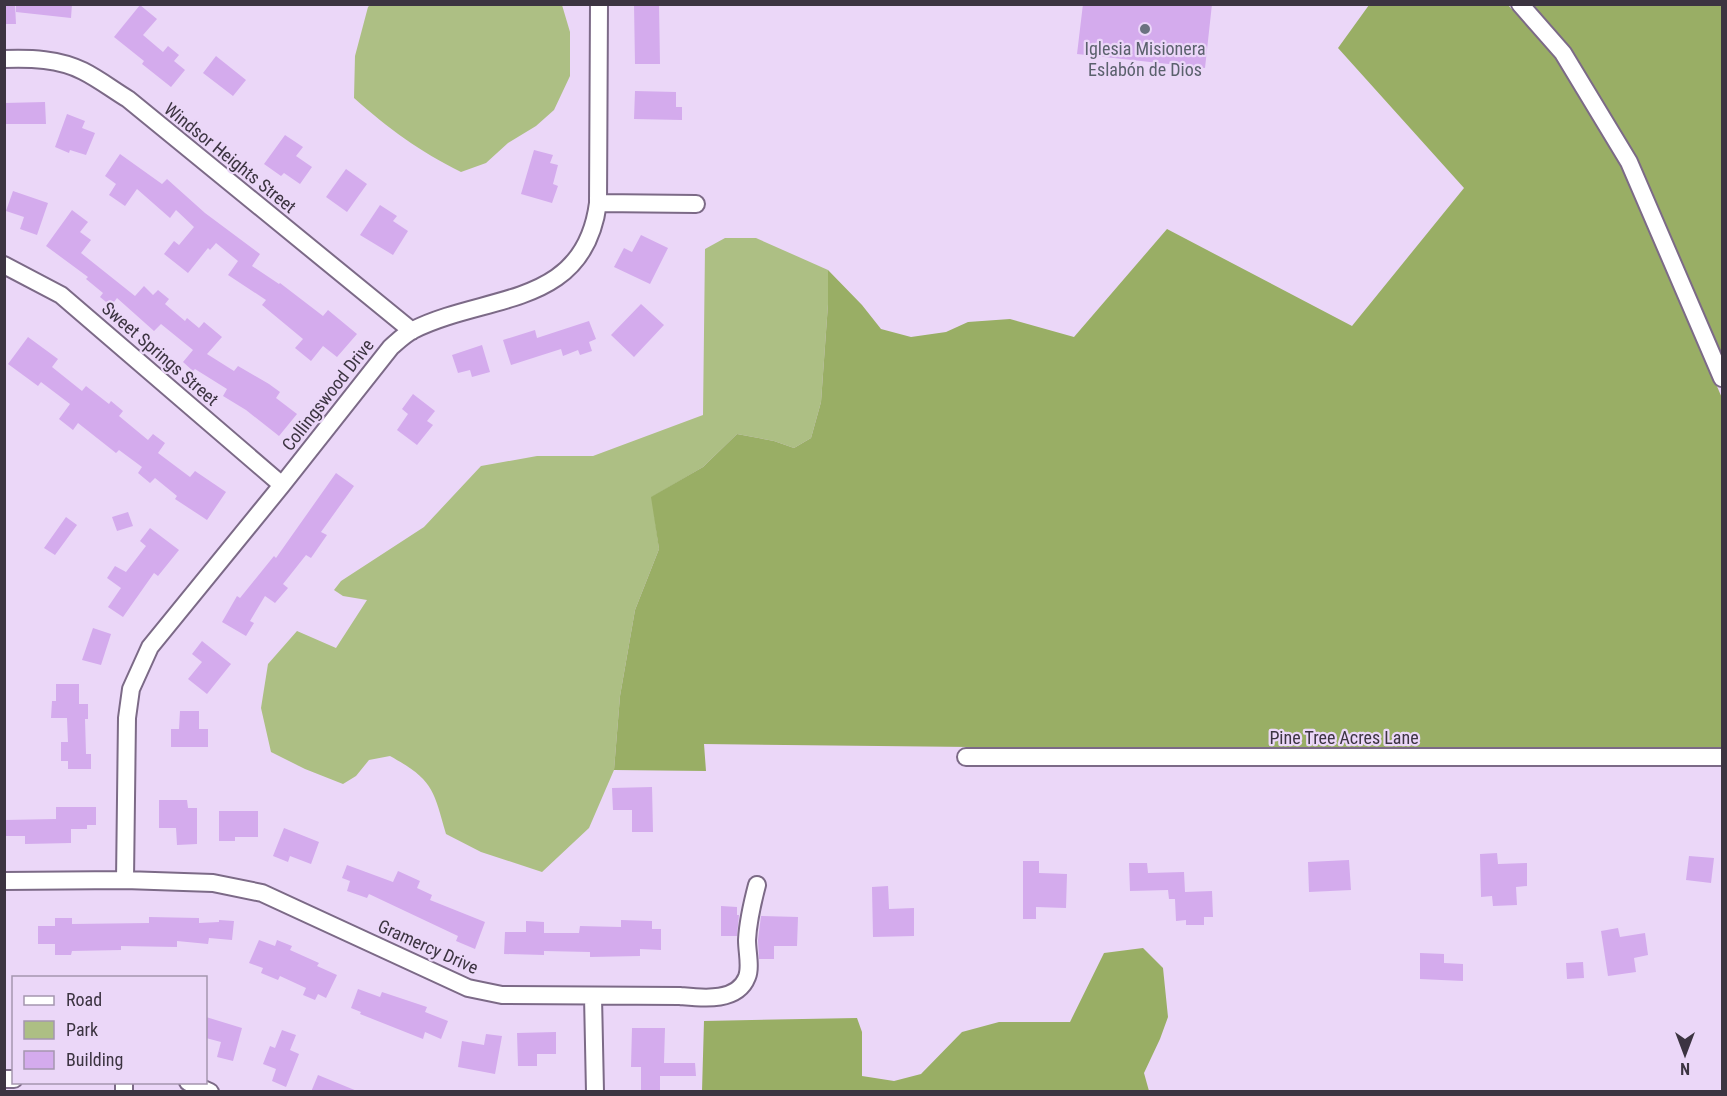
<svg xmlns="http://www.w3.org/2000/svg" width="1727" height="1096" font-family="'Roboto Condensed',sans-serif">
  <rect width="100%" height="100%" fill="#ebd7f8"/>
  <path fill="#adbf84" d="M370,5H562L570,32V76L554,110L536,126L508,143L486,163L461,172C419,151 389,129 354,98L355,56L368,7Z
    M725,238H756L828,270V304L821,402L811,438L794,448L774,441L737,434L703,467L652,497L659,549L635,610L620,696L614,770L589,828L542,872L481,852L446,834C433,788 433,780 390,756L369,760L356,776L343,784L305,769L271,752L261,708L268,664L297,631L336,648L367,600L343,596L334,590L341,581L424,527L481,466L537,456H593L703,415L705,249Z"/>
  <path fill="#99ae65" d="M1369,5H1508L1557,58L1623,166L1722,398V749H1142L704,744L706,771L614,770L620,696L635,610L659,549L651,497L703,467L737,434L774,441L794,448L811,438L821,402L828,304V270L862,305L881,329L911,337L946,332L968,322L1010,319L1074,337L1167,229L1352,326L1464,188L1338,48Z
    M1531,5H1722V358L1636,158Z
    M1143,948L1163,968L1168,1017L1160,1039L1144,1073L1149,1091H702L704,1021L857,1018L862,1032V1076L894,1081L921,1074L962,1032L999,1022H1070L1104,953Z"/>
  <path fill="#d4abed" d="M4,4H15L16,24H4Z
    M16,4H72L71,18L16,12Z
    M634,4H659L660,64H635Z
    M1083,4H1212L1205,68L1077,54Z
    M140,5L157,19L143,35L163,52L168,46L179,55L174,61L185,70L171,87L142,64L144,61L114,37Z
    M216,56L246,80L233,96L203,73Z
    M635,91L676,92V107H682V120L634,119Z
    M45,102L46,124H4V103Z
    M67,114L85,121L82,128L95,133L86,155L70,150L69,153L55,147Z
    M285,135L303,147L296,156L312,167L300,184L284,173L281,176L264,164Z
    M534,150L553,155L550,163L558,165L553,184L558,186L552,203L521,194Z
    M120,154L162,184L167,179L205,213L260,254L252,266L279,284L280,283L323,316L328,310L357,334L337,357L323,346L311,361L295,348L303,339L262,305L266,300L228,275L238,261L216,243L210,250L208,248L188,273L164,254L174,241L179,245L194,227L176,210L170,218L137,189L125,206L109,195L116,184L105,176Z
    M346,169L367,184L347,212L326,197Z
    M13,191L48,203L37,235L20,229L24,217L6,211Z
    M380,205L397,216L393,221L408,231L393,255L360,235Z
    M72,210L88,222L80,232L91,240L81,253L135,296L144,286L153,295L158,290L169,299L165,304L185,321L187,318L199,328L204,322L222,337L207,354L234,371L238,366L269,384L280,392L276,398L297,414L279,436L246,410L223,396L227,389L195,369L193,371L183,362L193,350L161,324L154,331L117,298L111,306L100,297L103,293L86,279L88,277L46,246Z
    M641,235L668,248L650,284L614,267L624,248L632,252Z
    M641,304L664,325L634,357L611,335Z
    M589,321L596,339L589,342L592,351L580,355L578,350L563,356L561,349L511,365L503,340L535,330L537,338Z
    M28,337L58,359L52,367L82,391L86,386L109,404L111,401L123,411L119,416L148,440L153,434L165,443L158,453L190,477L195,471L226,492L207,520L175,499L177,496L155,478L150,483L138,473L142,467L119,450L116,453L78,423L73,430L59,419L70,404L41,382L38,386L8,364Z
    M482,345L490,372L472,377L470,370L458,373L452,355Z
    M413,394L435,411L427,421L433,425L417,445L397,430L408,414L402,409Z
    M336,473L354,486L321,532L327,535L311,558L306,555L283,584L288,588L275,603L265,596L250,621L254,623L246,636L222,622L237,596L240,598L274,556L276,558Z
    M128,512L133,526L117,531L112,517Z
    M66,517L77,525L55,555L44,548Z
    M150,528L179,550L158,576L154,573L123,617L108,607L121,588L107,578L115,566L126,572L146,546L140,541Z
    M93,628L111,634L101,665L82,660Z
    M202,641L231,664L207,694L188,679L202,662L192,654Z
    M56,684H79V704H88V719H85L86,754H91V769H68V761H61V742H68L67,718H51L52,701H56Z
    M180,711H199V729H208V747H171V729H179Z
    M652,787L653,832H632V810H613L612,788Z
    M159,800H187L188,808H197V844L177,845L176,828H159Z
    M56,807H96V825H87V829H71V843L25,844V836H6L5,820L56,819Z
    M219,811H258V837H235V841H219Z
    M284,828L319,842L311,864L290,856L288,862L273,856Z
    M1497,853L1498,864L1527,863V886L1516,887L1517,905L1493,906L1492,896L1481,897L1480,854Z
    M1689,856L1714,858L1711,883L1686,880Z
    M1349,860L1351,890L1309,892L1308,862Z
    M1023,861H1039V873L1067,874L1066,908L1036,907V919H1023Z
    M1129,863H1147L1148,873L1184,872L1185,892L1212,891L1213,917H1204V925H1186V920L1176,921L1175,899H1169L1168,890L1130,891Z
    M347,865L393,882L398,871L420,881L417,888L432,895L430,900L485,922L475,949L456,941L458,936L369,894L367,898L347,891L350,881L342,878Z
    M888,886L889,909L914,908V936L873,937L872,887Z
    M721,906L737,907V915H739L737,936H721Z
    M761,916L798,917L797,946H774V959H759L758,940Z
    M149,917L199,918V923L219,922V920L234,921L232,940L209,938L208,944L177,941V947L121,946V950L72,951L71,955H55V944H38V926H55V918H72V924L149,923Z
    M621,920L652,921V929H661V950L640,949V956L590,957V952L544,951V955L504,954L505,932H526V921L544,922V933H579L580,926L621,927Z
    M1618,928L1620,937L1645,933L1648,955L1634,958L1636,972L1608,976L1601,931Z
    M259,940L275,946L277,940L292,946L290,950L319,963L317,966L337,975L326,998L318,994L315,1000L303,995L306,988L280,976L278,980L261,973L263,968L249,963Z
    M1420,953L1444,954V963L1463,964V981L1420,979Z
    M1583,962L1584,978L1567,979L1566,963Z
    M358,989L380,997L382,992L427,1007L425,1012L448,1021L441,1039L425,1032L423,1039L360,1014L361,1012L351,1008Z
    M206,1017L242,1028L233,1061L217,1057L221,1042L206,1038Z
    M632,1028H665L664,1063H695L696,1076H660V1092H641V1067H631Z
    M282,1030L296,1035L290,1050L299,1054L286,1087L272,1081L276,1069L263,1064L270,1046L275,1048Z
    M556,1032V1054H537V1066H518L517,1033Z
    M486,1034L502,1036L495,1074L458,1067L462,1041L484,1045Z
    M318,1075L357,1091V1092H311Z"/>
  <g fill="none" stroke-linecap="round" stroke-linejoin="round">
    <g stroke="#7c6a87" stroke-width="20">
      <path id="minor" d="M1520,4L1563,53L1629,162L1722,378
        M4,59C31,58 59,59 83,71C99,79 113,90 128,99L412,331
        M598,203L696,204
        M4,265L61,295L282,485
        M966,757H1722
        M125,880L127,718L131,689L150,647L282,485L391,347C398,341 405,334 413,330C487,293 584,309 598,203L599,4
        M4,881L125,880L213,883L262,893L468,988L502,995L680,996C701,998 737,1003 747,977C751,967 747,952 747,940C748,921 752,904 757,885
        M593,996L595,1092
        M4,1079H14
        M124,1082V1092
        M188,1082L210,1092"/>
    </g>
    <use href="#minor" stroke="#fff" stroke-width="16"/>
  </g>
  <circle fill="#6b7280" stroke="#ebd7f8" stroke-width="2" cx="1145" cy="29" r="6"/>
  <g text-anchor="middle" stroke-width="4.5" stroke-linejoin="round" paint-order="stroke">
    <g font-size="18" fill="#5b616d" stroke="#ebd7f8">
      <text x="1145" y="55">Iglesia Misionera<tspan x="1145" dy="21">Eslabón de Dios</tspan></text>
    </g>
    <g font-size="18" fill="#3c3441" stroke="#ebd7f8">
      <text transform="translate(230 158) rotate(39)" y="6">Windsor Heights Street</text>
      <text transform="translate(160 354) rotate(41)" y="6">Sweet Springs Street</text>
      <text transform="translate(328 395) rotate(-52)" y="6">Collingswood Drive</text>
      <text x="1344" y="744">Pine Tree Acres Lane</text>
      <text transform="translate(428 947) rotate(24)" y="6">Gramercy Drive</text>
    </g>
  </g>
  <rect width="1727" height="1096" fill="none" stroke="#3c3441" stroke-width="12"/>
  <rect x="12" y="976" width="195" height="108" fill="#ebd7f8" stroke="#a596af" stroke-width="1.5"/>
  <rect x="24" y="996" width="30" height="9" fill="#ffffff" stroke="#a596af" stroke-width="1.5"/>
  <text x="66" y="1006" font-size="18" fill="#3c3441">Road</text>
  <rect x="24" y="1021" width="30" height="18" fill="#adbf84" stroke="#a596af" stroke-width="1.5"/>
  <text x="66" y="1036" font-size="18" fill="#3c3441">Park</text>
  <rect x="24" y="1051" width="30" height="18" fill="#d4abed" stroke="#a596af" stroke-width="1.5"/>
  <text x="66" y="1066" font-size="18" fill="#3c3441">Building</text>
  <g transform="translate(1685 1054) rotate(180)" stroke="#ebd7f8" stroke-width="4.5" paint-order="stroke">
  <path d="M0-4.5L10 22L0 15L-10 22Z" fill="#3c3441"/>
  <text y="-9" font-size="16" font-weight="bold" text-anchor="middle" fill="#3c3441">N</text>
  </g>
</svg>
